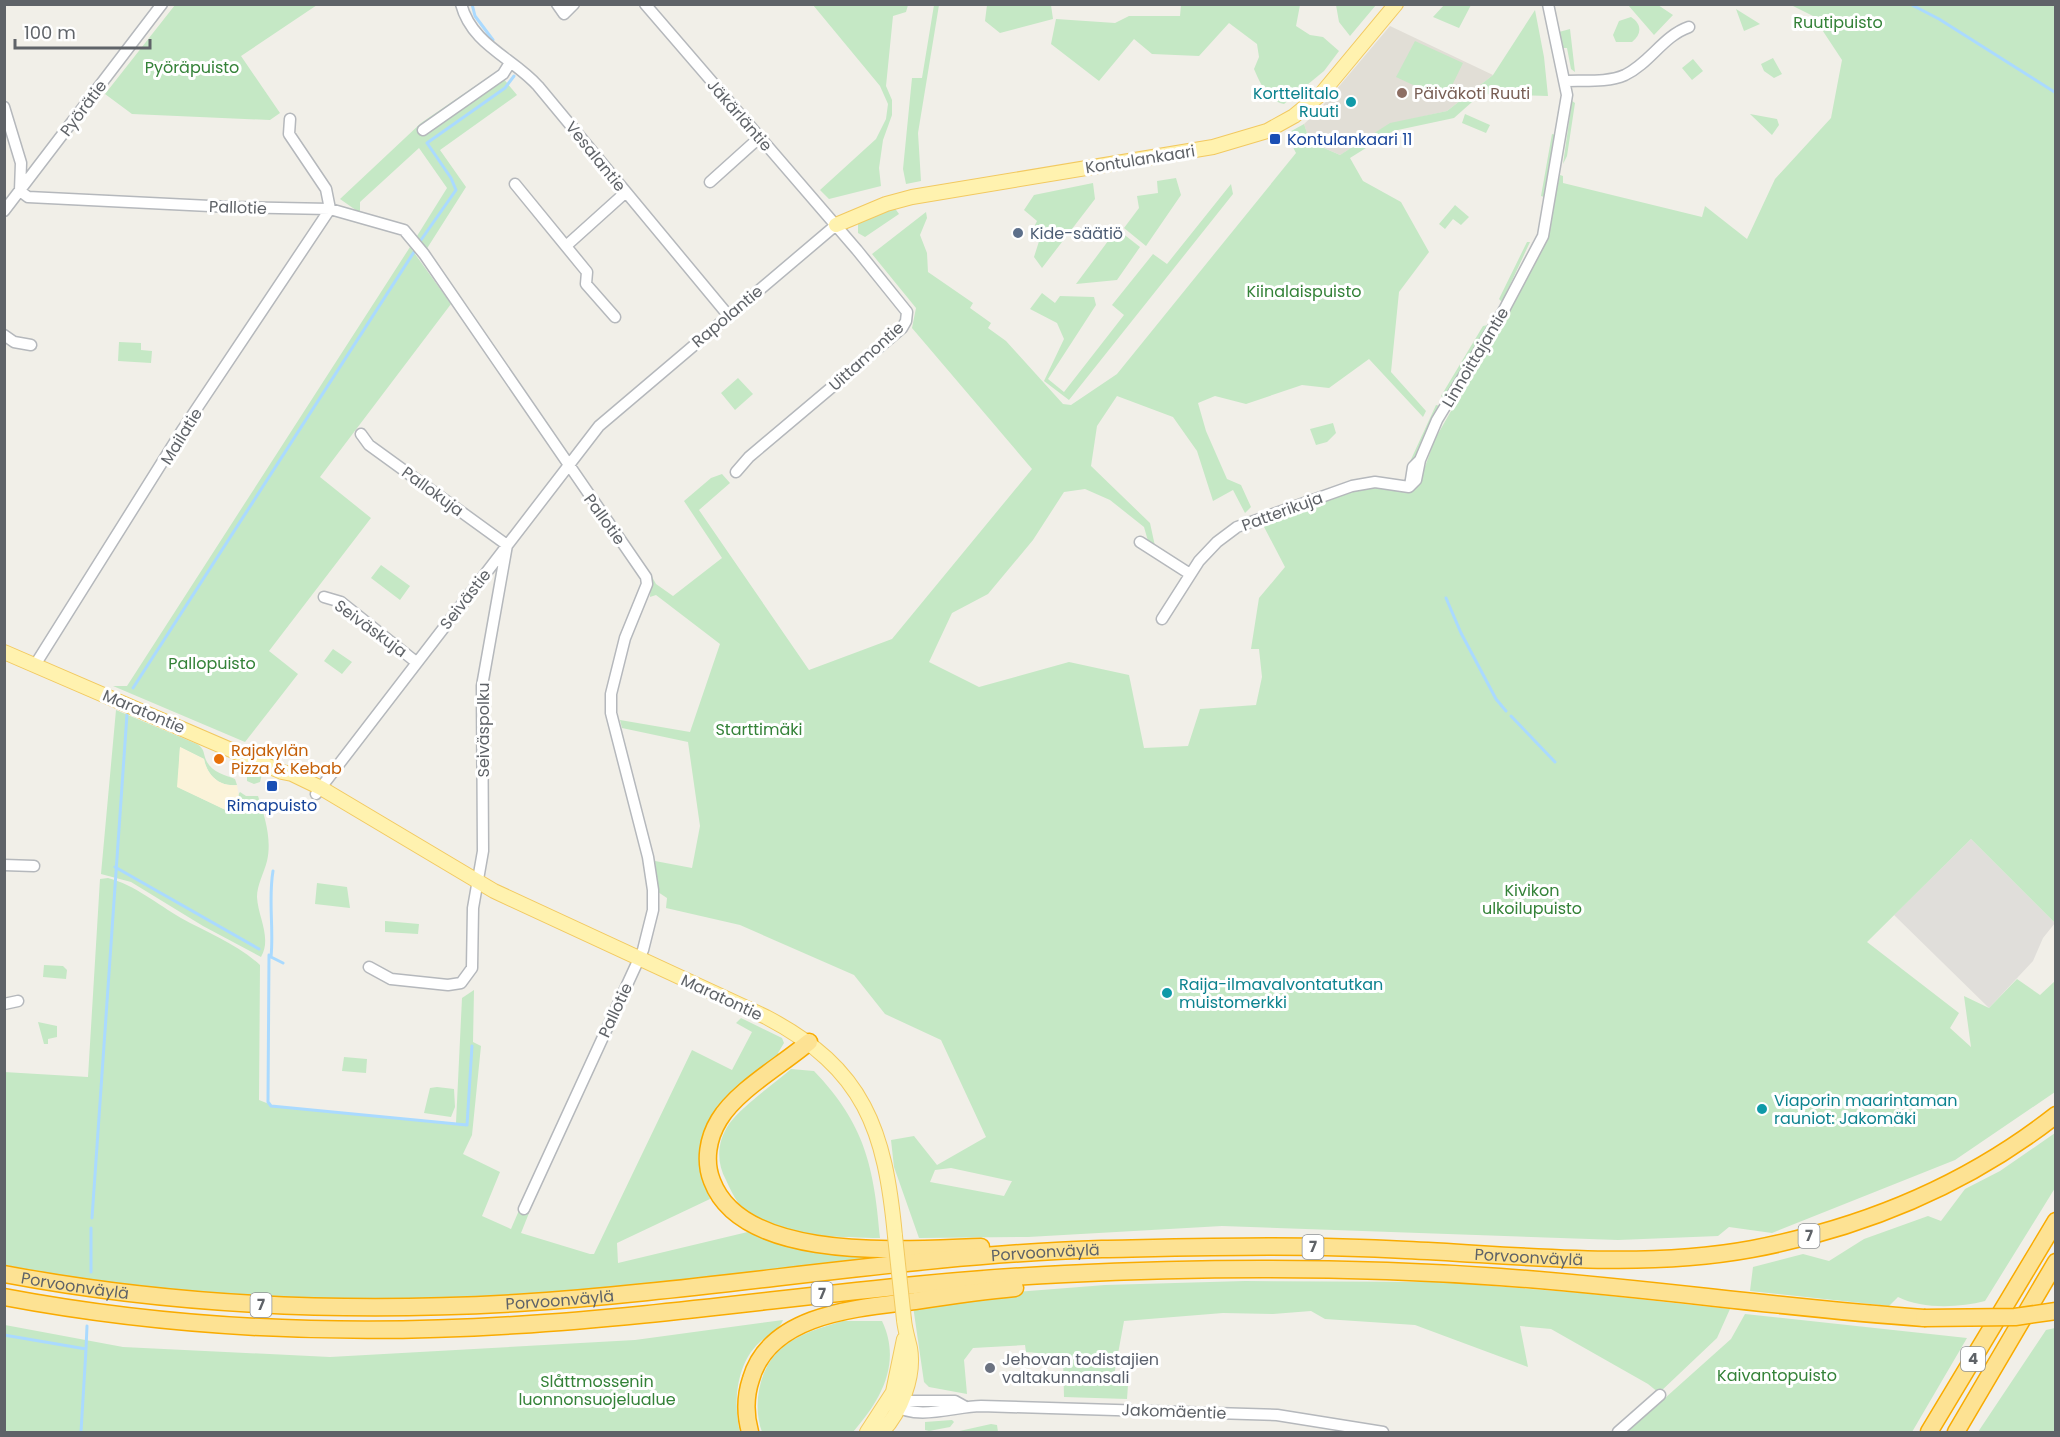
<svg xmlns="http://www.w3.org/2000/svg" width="2060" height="1437" font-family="Poppins,sans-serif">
  <rect width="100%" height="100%" fill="#f1efe8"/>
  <path fill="#e0deda" d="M1971,839L2055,923L2043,938L2033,961L1989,1008L1894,915Z"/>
  <path fill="#e1ded6" d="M1390,26L1493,75L1447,111L1390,124L1340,155L1310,142L1304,124L1319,110Z"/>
  <path fill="#c5e8c5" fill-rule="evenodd" d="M175,5H317L241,56L280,113L270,120L132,114L105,94Z
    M813,5H908L906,12L893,16L886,86L892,100V115L883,140L879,168L881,186L829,199L820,190L876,139L886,119L888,104L880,86Z
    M934,5H939L918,133L921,181L906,184L903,169L912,78H922Z
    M987,5H1051L1053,19L1000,33L985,21Z
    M1300,5L1296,26L1310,35L1323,37L1339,51L1324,71L1284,104C1268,101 1260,83 1254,69L1259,57L1257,44L1229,23L1199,56L1152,54L1134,39L1099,81L1051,44L1056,19L1115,23L1129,16H1180L1181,5Z
    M1336,5V4L1376,5L1350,36L1339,22Z
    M1444,5H1471L1459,28L1433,17Z
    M1628,5H1658L1673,15L1654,35Z
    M1791,5H2055V923L1971,839L1867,942L1959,1013L1950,1028L1971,1047L1964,996L1989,1008L2017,979L2040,995L2055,981V1092L1955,1160L1772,1233L1729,1227L1718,1236L1618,1240L1222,1226L1028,1237L919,1238L894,1167L891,1140L914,1136L937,1165L986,1137L941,1040L885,1014L854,975L740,925L666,908L667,898L658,892L655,861L692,868L700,826L688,742L622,728L620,720L690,732L720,644L656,595L650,597L651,575L656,584L673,596L722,558L684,501L711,478L722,474L730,483L699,510L809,670L892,639L1032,469L912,328L916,308L872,254L926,212L927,218L920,235L927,253L928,272L973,303L970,308L991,323L988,328L1006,341L1063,404L1071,405L1117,374L1296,153L1286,134L1304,124L1310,142L1340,155L1390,123L1447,111L1493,75L1535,10L1544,57L1548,96L1481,94L1454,118L1393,131L1350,158L1363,181L1401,202L1429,252L1399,292L1391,372L1426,411L1423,417L1369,359L1329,388L1302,385L1246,404L1215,396L1198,403L1206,431L1227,479L1241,485L1251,507L1245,513L1233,490L1213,501L1197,451L1173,417L1117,396L1097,426L1091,466L1150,523L1155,546L1148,541L1144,527L1110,500L1085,489L1064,492L1033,540L988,594L952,613L929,662L979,687L1069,662L1129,675L1144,748L1188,746L1200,709L1256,705L1262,677L1259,649H1251L1259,598L1285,567L1262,523C1291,512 1349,484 1378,485C1392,486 1406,498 1418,486L1435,439L1510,308L1551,215L1560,175L1563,176V183L1702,217L1705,206L1747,239L1775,179L1831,118L1842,60L1813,16ZM951,1168L1011,1181H1012L1004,1196L930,1182L935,1170Z
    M1736,9L1760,24L1744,31Z
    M1631,17C1642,24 1642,34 1632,42H1616L1613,35L1619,21Z
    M1570,29L1575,72L1571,69L1567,48H1563L1559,32Z
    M1415,41L1463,63L1445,100L1396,77Z
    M1773,58L1782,74L1774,78L1764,71L1761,64Z
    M1693,59L1703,71L1692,80L1682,68Z
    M497,71L517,95L440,150L466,187L426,250L417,236L447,188L419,148L360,202V213L340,199L421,123Z
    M1572,101L1575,103L1567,156L1563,164Z
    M1465,114L1490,125L1486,133L1462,123Z
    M1750,114L1777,119L1779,125L1772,135Z
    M1552,134L1556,135L1544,197L1541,196Z
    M1176,178L1181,195L1146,246L1124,228L1139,208L1137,196L1158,193L1157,181Z
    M1093,183L1095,199L1042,268L1034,257L1041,235L1033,229L1037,221L1024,210L1034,195Z
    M1231,184L1233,194L1069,400L1044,381L1064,339L1057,323L1030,309L1042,293L1055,303L1060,296L1094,297L1096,305L1048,379L1064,392L1124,315L1112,305L1153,254L1167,264Z
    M1455,205L1469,217L1461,225L1453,219L1445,229L1439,224Z
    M894,207L899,214L865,237L858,233V223Z
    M1117,229L1140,247L1117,280L1076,284Z
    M1527,242H1530L1502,302L1499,299Z
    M410,247L451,304L320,477L371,518L269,651L298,674L245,742L113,686H127Z
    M1488,325L1444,399L1441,396L1483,326Z
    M119,342L141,343V350L152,351L151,363L118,361Z
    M738,378L753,394L735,410L721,393Z
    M1436,405L1440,406L1410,469L1408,466Z
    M1333,423L1336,433L1327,442L1316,445L1310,429Z
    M381,565L410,586L400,600L371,578Z
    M333,649L352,662L342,674L324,661Z
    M116,710L197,744C205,749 203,753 206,760C211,772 225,775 235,779L237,785C219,787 207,775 204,759L180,747L178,787L232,813L241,814L238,795L240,792L246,796H258C265,817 272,840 267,861C264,873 257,885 257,897C258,917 272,938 261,957L203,926L131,882L101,874Z
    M249,768L262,774L260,782L254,784L247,781V769Z
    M108,878C135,885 157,904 181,918C208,933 237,944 260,965L259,1100L274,1106L456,1123L462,998L474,990L473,1042L481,1046L472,1135L463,1154L500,1172L482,1216L511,1229L520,1208L529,1213L521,1233L590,1254H594L692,1050L732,1070L752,1032L736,1023L741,1018L782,1038L784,1043L778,1053L780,1057L745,1088L704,1160L710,1199L617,1243L618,1263L756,1230L888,1257C728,1274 567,1297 405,1299C272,1301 136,1291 5,1265L4,1072L88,1077L100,879Z
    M317,883L347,887L350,908L315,904Z
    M385,921L419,924L418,934L385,932Z
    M44,965L63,966L67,970L66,979L43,977Z
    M38,1022L57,1026V1037L48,1039V1044H44Z
    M344,1057L367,1059L366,1073L342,1071Z
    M791,1069L814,1071C865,1124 874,1167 880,1238C837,1237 782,1238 746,1211C737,1204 731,1191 726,1180C716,1162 717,1142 729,1124C743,1105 773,1085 791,1069Z
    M437,1087L454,1089L455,1107L451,1117L424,1113L430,1088Z
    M2055,1133V1188L1985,1301C1958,1308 1922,1309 1898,1297L1889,1306L1750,1291L1753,1267L1803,1254L1829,1261L1864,1239L1928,1216L1941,1221L1965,1189L2000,1171Z
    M1245,1281L1442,1282L1583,1293L1730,1309L1717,1338L1659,1393L1648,1384L1551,1329L1520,1326L1528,1367L1415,1325L1325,1319L1311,1311L1273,1314L1223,1313L1124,1321L1113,1381L1128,1385L1127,1399L1064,1397L1063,1359L1060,1355L1026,1352L1025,1345L973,1348L964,1360L967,1394L929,1387L924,1382L913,1306L1015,1292L1105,1285Z
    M1745,1314L1967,1338L1912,1432H1627L1731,1339Z
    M783,1320C779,1331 767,1335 759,1343C736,1364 733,1404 740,1432H5V1325L123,1347L330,1357L635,1340Z
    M843,1321H882C902,1363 881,1400 853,1432H762C752,1405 759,1366 783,1347C800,1333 823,1327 843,1321Z
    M2055,1328V1432H1978L2046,1330Z
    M952,1420L954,1422L950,1427L929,1431L925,1430V1422Z
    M991,1424L997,1425L998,1432H955Z"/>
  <path fill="#fbf3d9" d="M180,747L204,759C207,775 219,787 237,785L242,814L232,813L177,787Z"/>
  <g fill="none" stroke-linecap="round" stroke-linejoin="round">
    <path stroke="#aadaff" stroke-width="3" d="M472,4L475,16L493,40
      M1910,4L1939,19L2056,93
      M421,240L456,190L451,178L427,143L505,88L514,76
      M1446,598L1461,633L1496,699L1506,711
      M133,688L414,252
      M1511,716L1555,762
      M115,867L259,949
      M273,871C268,900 274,928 271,957L283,963
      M269,955L268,1102L271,1106L467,1125L472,1046
      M92,1218L127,714
      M91,1272V1228
      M4,1335L86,1349L87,1326
      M81,1432L86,1349"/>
    <g stroke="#b5b8bc" stroke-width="13">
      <path id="minor" d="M461,4C472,45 512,57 538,86L728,315
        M557,4L564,14L574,4
        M645,4L857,250L907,312L906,321L902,328L749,457L736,472
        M1564,81C1584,80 1607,83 1625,75C1650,63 1663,36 1689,27
        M4,107L21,163L20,191
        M423,130L503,74L508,66
        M710,182L760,137
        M515,184L587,272L586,284L615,317
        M20,191L28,197L230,207L330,209L404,230L424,254L646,577L647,584L625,638L611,694V713L648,857L653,890V910L643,950L524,1209
        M4,211L162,4
        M566,246L626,192
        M4,335L14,342L31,345
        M361,434L369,445L507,545
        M1410,486L1413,467L1420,460L1437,420L1505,308L1543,236L1567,95L1548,4
        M1140,542L1190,574
        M324,597L341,602L416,662
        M1162,619L1199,561L1217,542L1237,527L1352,486L1375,482L1409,487L1416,480L1420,460
        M35,665L183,429L330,209L326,189L289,134L290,119
        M316,794L599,426L836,225
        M4,865L34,866
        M369,967L391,979L448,985L461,983L472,968L473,908L483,851L482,686L507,545
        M4,1004L18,1001
        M897,1401H955L964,1406
        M894,1405C918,1421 956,1406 981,1406L1277,1415L1383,1432
        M1618,1432L1660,1395"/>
    </g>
    <g stroke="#f2c960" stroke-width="16">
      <path id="major" d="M836,225L886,204L912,197L1213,147L1267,131L1294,116L1322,93L1396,4
        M4,652L282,772L292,774L321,788L494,891L766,1017C865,1069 885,1130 895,1236
        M867,1432L893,1392L904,1339
        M882,1432C901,1412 915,1376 910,1348C908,1339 905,1330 904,1320"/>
    </g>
    <g stroke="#f9ab00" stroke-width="19">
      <g id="highway">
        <path d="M809,1042C782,1065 737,1090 719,1120C708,1138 704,1161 712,1181C743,1264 909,1249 981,1247"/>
        <path id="s1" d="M4,1274C173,1306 345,1313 517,1303C712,1291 906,1255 1102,1249C1203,1247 1305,1244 1406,1250C1520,1255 1638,1270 1752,1249C1862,1228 1967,1185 2056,1115"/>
        <path d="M4,1297C173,1329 345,1336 516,1325C699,1314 881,1282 1065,1274C1210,1267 1355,1267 1500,1277C1642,1287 1782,1308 1924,1318"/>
        <path d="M750,1432C745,1414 745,1397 751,1379C770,1313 859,1308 915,1301C948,1296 982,1291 1015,1288"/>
        <path d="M1929,1432L2056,1221"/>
        <path d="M1956,1432L2056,1262"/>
      </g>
    </g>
    <use href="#minor" stroke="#fff" stroke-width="10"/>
    <use href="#major" stroke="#fff2af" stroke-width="14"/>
    <use href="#highway" stroke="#fde293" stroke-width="16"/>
    <g stroke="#f2c960" stroke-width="16" stroke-linecap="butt">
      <path id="major-bridge" d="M895,1236L904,1320"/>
    </g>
    <g stroke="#f9ab00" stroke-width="19" stroke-linecap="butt">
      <path id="highway-bridge" d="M1924,1318L2015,1317L2056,1311"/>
    </g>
    <use href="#major-bridge" stroke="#fff2af" stroke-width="14"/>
    <use href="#highway-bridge" stroke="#fde293" stroke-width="16"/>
  </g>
  <circle fill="#8d6e63" stroke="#fff" stroke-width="2" cx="1402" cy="93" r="6"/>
  <g fill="#0f9aa8" stroke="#fff" stroke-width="2">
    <circle cx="1351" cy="102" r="6"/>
    <circle cx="1167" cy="993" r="6"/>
    <circle cx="1762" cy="1109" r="6"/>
  </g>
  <g fill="#1a4fb4" stroke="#fff" stroke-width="2">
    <rect x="1269" y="133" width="12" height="12" rx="3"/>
    <rect x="266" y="780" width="12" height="12" rx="3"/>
  </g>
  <circle fill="#5c6f8a" stroke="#fff" stroke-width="2" cx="1018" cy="233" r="6"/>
  <circle fill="#e8710a" stroke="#fff" stroke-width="2" cx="219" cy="759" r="6"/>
  <circle fill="#6b7280" stroke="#fff" stroke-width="2" cx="990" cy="1368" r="6"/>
  <g text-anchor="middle" stroke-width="6" stroke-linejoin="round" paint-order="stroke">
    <g fill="#fff" stroke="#8f9295" stroke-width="1.5">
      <rect x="1798.5" y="1224" width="21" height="24" rx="4.5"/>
      <rect x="1302.5" y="1235" width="21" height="24" rx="4.5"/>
      <rect x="811.5" y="1282" width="21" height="24" rx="4.5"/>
      <rect x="250.5" y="1293" width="21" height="24" rx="4.5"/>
      <rect x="1961" y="1347" width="24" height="24" rx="4.5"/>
    </g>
    <g font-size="15" font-weight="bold" fill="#5f6368">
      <text x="1809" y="1241">7</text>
      <text x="1313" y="1252">7</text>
      <text x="822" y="1299">7</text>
      <text x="261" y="1310">7</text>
      <text x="1973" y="1364">4</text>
    </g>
    <g font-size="16" fill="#348238" stroke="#fff">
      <text x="1838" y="28">Ruutipuisto</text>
      <text x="192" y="73">Pyöräpuisto</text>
      <text x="1304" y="297">Kiinalaispuisto</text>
      <text x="212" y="669">Pallopuisto</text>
      <text x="759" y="735">Starttimäki</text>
      <text x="1532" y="896">Kivikon<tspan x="1532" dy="18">ulkoilupuisto</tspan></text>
      <text x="1777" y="1381">Kaivantopuisto</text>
      <text x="597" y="1387">Slåttmossenin<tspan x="597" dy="18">luonnonsuojelualue</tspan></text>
    </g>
    <g font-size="16" fill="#0d838f" stroke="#fff" text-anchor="start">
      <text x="1339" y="99" text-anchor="end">Korttelitalo<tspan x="1339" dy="18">Ruuti</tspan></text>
      <text x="1179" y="990">Raija-ilmavalvontatutkan<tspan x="1179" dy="18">muistomerkki</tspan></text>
      <text x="1774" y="1106">Viaporin maarintaman<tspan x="1774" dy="18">rauniot: Jakomäki</tspan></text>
    </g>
    <g font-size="16" fill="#785e54" stroke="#fff" text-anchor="start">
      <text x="1414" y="99">Päiväkoti Ruuti</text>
    </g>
    <g font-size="16" fill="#5f6368" stroke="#fff">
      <text transform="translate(83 108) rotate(-53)" y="6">Pyörätie</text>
      <text transform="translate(740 115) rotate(49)" y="6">Jäkärläntie</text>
      <text transform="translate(596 156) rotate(51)" y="6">Vesalantie</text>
      <text transform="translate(1140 159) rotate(-9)" y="6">Kontulankaari</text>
      <text transform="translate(238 207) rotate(2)" y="6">Pallotie</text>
      <text transform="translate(727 316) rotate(-40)" y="6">Rapolantie</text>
      <text transform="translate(866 356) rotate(-42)" y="6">Uittamontie</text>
      <text transform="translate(1475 357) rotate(-59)" y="6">Linnoittajantie</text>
      <text transform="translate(181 436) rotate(-58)" y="6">Mailatie</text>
      <text transform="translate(433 491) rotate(36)" y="6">Pallokuja</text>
      <text transform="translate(1282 511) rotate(-20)" y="6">Patterikuja</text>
      <text transform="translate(605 519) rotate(54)" y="6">Pallotie</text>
      <text transform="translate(465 599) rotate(-52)" y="6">Seivästie</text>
      <text transform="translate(371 628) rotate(36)" y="6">Seiväskuja</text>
      <text transform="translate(144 711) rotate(23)" y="6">Maratontie</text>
      <text transform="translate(483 730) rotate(-90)" y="6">Seiväspolku</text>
      <text transform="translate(722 997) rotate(25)" y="6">Maratontie</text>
      <text transform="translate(615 1010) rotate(-65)" y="6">Pallotie</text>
      <text dy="6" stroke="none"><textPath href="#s1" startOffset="1046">Porvoonväylä</textPath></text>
      <text dy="6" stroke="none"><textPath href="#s1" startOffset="1530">Porvoonväylä</textPath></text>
      <text dy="6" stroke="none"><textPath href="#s1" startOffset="72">Porvoonväylä</textPath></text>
      <text dy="6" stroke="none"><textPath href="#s1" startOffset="558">Porvoonväylä</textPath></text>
      <text transform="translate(1174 1411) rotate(2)" y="6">Jakomäentie</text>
    </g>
    <g font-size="16" fill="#164399" stroke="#fff" text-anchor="start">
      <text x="1287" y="145">Kontulankaari 11</text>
      <text x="272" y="811" text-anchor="middle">Rimapuisto</text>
    </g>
    <g font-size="16" fill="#4e5e75" stroke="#fff" text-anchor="start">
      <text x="1030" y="239">Kide-säätiö</text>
    </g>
    <g font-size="16" fill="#c56008" stroke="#fff" text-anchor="start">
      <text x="231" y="756">Rajakylän<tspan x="231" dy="18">Pizza &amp; Kebab</tspan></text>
    </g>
    <g font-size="16" fill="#5b616d" stroke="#fff" text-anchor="start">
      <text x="1002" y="1365">Jehovan todistajien<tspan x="1002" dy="18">valtakunnansali</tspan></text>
    </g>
  </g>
  <rect width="2060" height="1437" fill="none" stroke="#5f6368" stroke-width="12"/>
  <path d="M15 39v9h135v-9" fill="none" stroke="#5f6368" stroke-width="3"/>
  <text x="24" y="39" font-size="18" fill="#5f6368" stroke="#ffffff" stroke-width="4.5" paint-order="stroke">100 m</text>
</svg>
